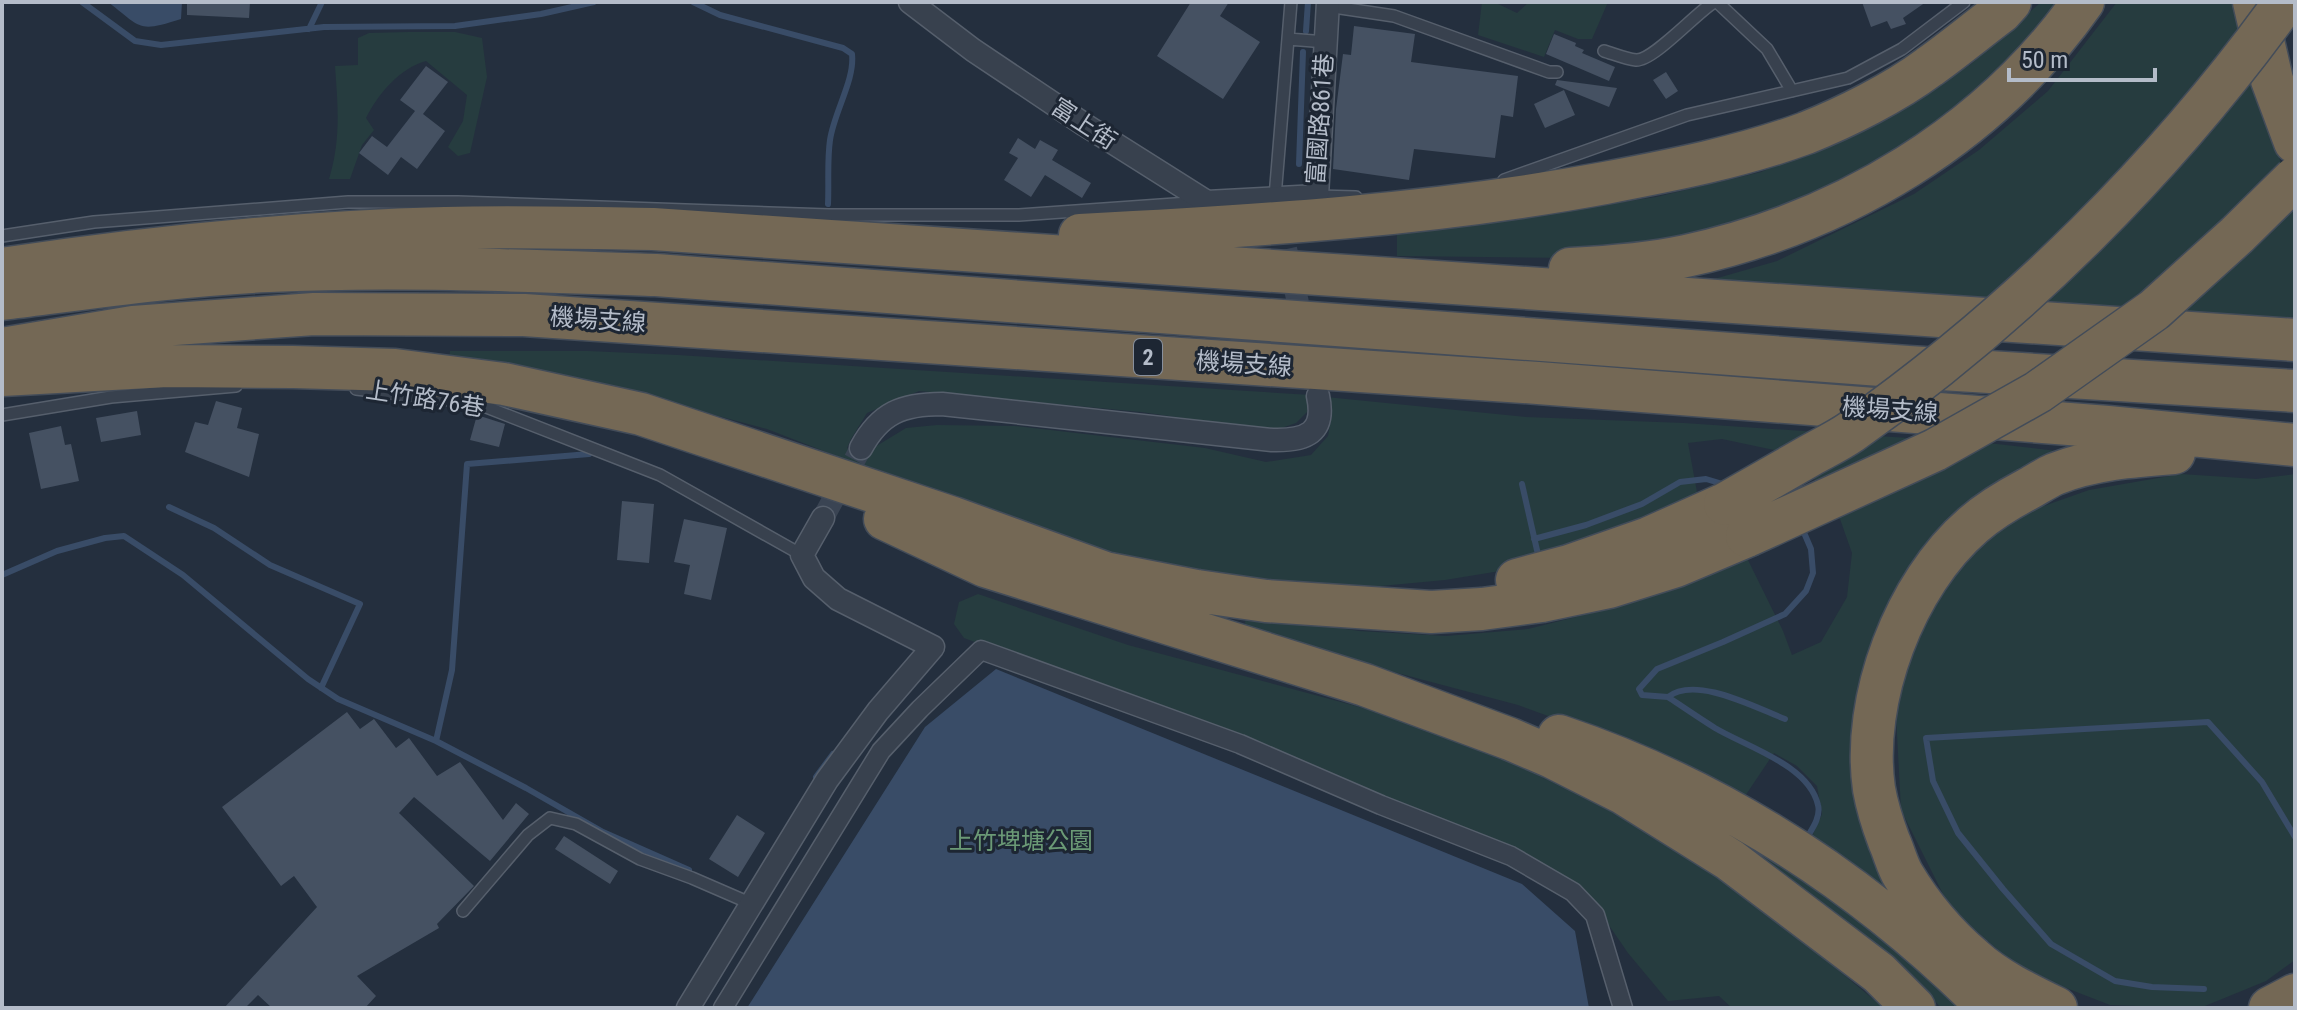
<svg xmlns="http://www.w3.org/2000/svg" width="2297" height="1010" font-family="'Roboto Condensed','Noto Sans TC',sans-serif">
  <rect width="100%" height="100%" fill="#242f3e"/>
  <path fill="#263c3f" d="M1482,2H1494L1517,13L1529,2H1608L1592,39H1578L1555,30L1544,57L1478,35Z
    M2041,2H2059L2041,27L1956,111L1854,178L1751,222L1575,258L1397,256V235L1656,197L1761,172L1886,120L1971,64Z
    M2117,2H2232L2258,99L2295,202V319L1707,281L1777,261L1914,194L1979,150L2048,91Z
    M408,32H455L482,38L487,77L470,153L458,156L448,147L463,121L467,95L426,61C400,68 378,94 366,118L374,130L362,145L350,179H329C341,139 338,107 335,66L358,65V38L369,33Z
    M450,351H588L678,355L1311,395L1312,407L1296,423L1273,431L1141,412L919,391L867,413L851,439L847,448L865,453L906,428L937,425L1015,426L1205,448L1266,462L1311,455L1328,436L1332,414L1324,408L1326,397L1526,417L1684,423L1997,444L2074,453L2053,461L1863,678L1910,905L1809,843L1822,814L1817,786L1797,766L1774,753L1741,802L1614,740L1518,705L1243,632L1247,614L1359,631L1446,636L1528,629L1623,605L1747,558L1783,631L1792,655L1821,642L1847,597L1852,553L1840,519L1814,479L1774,450L1722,439L1688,443L1699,503L1536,565L1445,580L1370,587L1286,588L1073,548L767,429L647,397L449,360Z
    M2181,474L2256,479L2295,474V960L2266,981L2200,1008L2110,1005L2022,971L1950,908L1901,810L1896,715L1914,634L1955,568L2007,519L2089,490Z
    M978,594L1128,645L1367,709L1455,738L1497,756L1599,804L1712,873L1781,923L1884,1008H1732L1719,996L1668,1001L1628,953L1593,902L1528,859L1031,663L964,638L954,624L959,602Z
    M1736,828L1831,894L1962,1008H1941L1913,976L1829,908L1739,844Z"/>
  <path fill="#394c67" d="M108,2H182L181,19C137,33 142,28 108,2Z
    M996,669L1522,884L1575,931L1589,1008H747L925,727Z"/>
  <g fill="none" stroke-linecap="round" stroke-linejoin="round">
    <path stroke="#394c67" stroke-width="6" d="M82,2L135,41L161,45L324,27L455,26L541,14L594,2
      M693,2L720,15L843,48L852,54C855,80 834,112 830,140C827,161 829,183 828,204
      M309,29L322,2
      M1306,31L1308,2
      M1299,164L1303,52
      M1522,484L1539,559
      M169,507L214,528L270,565L360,604L321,688
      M1534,539L1586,525L1642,504L1680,482L1706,479L1726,485
      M2,575L57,551L105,538L124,536L183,575L308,679L338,699L436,741L526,788L603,832L689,870
      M1668,697L1642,695L1639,689L1657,669L1723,642L1785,614L1806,591L1813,573L1811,549L1802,528
      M1785,719C1756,708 1695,675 1668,697C1683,707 1699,718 1715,728C1747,747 1809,765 1818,805C1821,817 1812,829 1806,839
      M436,741L452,670L467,464L589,454
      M816,777L833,754
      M2204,989L2152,987L2115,981L2051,944L2003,889L1958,833L1933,781L1926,738L2208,722L2262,782L2295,837"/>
  </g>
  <path fill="#455162" d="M187,2H250L249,18L187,15Z
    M1191,2H1229L1220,16L1260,42L1223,99L1157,56Z
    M1862,2H1926L1903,18L1906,24L1891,29L1887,21L1871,27Z
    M1354,26L1415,34L1411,62L1518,76L1513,117L1501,115L1495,158L1414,149L1409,180L1333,169L1336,109L1343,54L1351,55Z
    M1554,34L1576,43L1575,46L1584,50L1582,53L1615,67L1609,81L1546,54Z
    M426,66L448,82L423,114L445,131L417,169L401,157L388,175L359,153L372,136L387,147L415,111L400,100Z
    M1666,72L1678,91L1666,99L1653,80Z
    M1557,80L1617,88L1609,107L1555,85Z
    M1564,90L1575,115L1545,128L1534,104Z
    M1018,138L1035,149L1040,140L1058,150L1052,160L1091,183L1082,198L1045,175L1031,197L1004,180L1018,158L1009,153Z
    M216,401L242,408L237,428L259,434L249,477L185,452L195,422L208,425Z
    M137,411L141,435L101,442L96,418Z
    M477,415L505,424L499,447L470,440Z
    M61,426L65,445L71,444L79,481L41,489L29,433Z
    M622,501L654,504L649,563L617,560Z
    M684,519L727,528L711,600L684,594L690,565L674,562Z
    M347,712L360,729L374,719L396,748L409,738L437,776L460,762L503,820L516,803L529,814L490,861L414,797L399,813L474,886L437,924L439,928L357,976L376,996L365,1008H272L258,995L245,1008H224L317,907L294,876L281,886L222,807Z
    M737,815L765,833L738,877L709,859Z
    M564,836L618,871L610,884L555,849Z"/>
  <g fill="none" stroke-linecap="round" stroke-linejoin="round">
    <path stroke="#3a4453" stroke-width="22" stroke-dasharray="22 11" stroke-linecap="butt" d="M1279,217L1314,375
      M823,518L861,448"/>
    <g stroke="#565f6c" stroke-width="14">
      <path id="service" d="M1717,2L1767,49L1792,91
        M1327,6L1394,16L1549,72H1557
        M1288,39L1326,42
        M1604,51C1614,54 1626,59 1636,60C1653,61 1696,13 1714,2
        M1504,180L1687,115L1848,78L1902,49L1964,2
        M1317,196L1356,197
        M1275,197L1291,2
        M2,236L94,222L348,202H458L829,215H1019L1203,202
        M356,389L476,403L660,475L802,555
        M2,415L111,397L236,386
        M463,911L528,835L550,818L576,824L640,859L692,878L752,904"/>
    </g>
    <g stroke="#565f6c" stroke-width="21">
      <path id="pedestrian" d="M723,1008L881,751L920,709L981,650L1240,744L1381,805L1511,856L1573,892L1595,915L1623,1008"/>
    </g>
    <g stroke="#565f6c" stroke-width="25">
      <path id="minor" d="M910,2L973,50L1085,125L1207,202L1317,196L1328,2
        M861,448C880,413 902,404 942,404L1272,440C1306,441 1326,433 1318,396
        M688,1008L827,780L878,711L933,647L838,599L814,578L802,555L823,518"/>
    </g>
    <g stroke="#434c59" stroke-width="45">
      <path id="motorway" d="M2254,2L2272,80L2295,142
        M1080,235C1256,226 1432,215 1605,183C1673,170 1741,157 1806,133C1846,117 1894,93 1929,67C1953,50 1977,30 2001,12L2010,2
        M2,269C149,247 297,232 445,228C514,226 584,228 653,229L2295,340
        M1570,269C1609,267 1648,264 1686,256C1843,222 1989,135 2083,2
        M2,299C90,288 179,275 268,271C397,265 527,271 656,275L1908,367L2295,391
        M2,349L133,327L314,314L524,315L1538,383L2108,427L2295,445
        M2,375L167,366L293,367L395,370L504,384L641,414L953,518L1105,573L1197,591L1266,601L1431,612L1482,609L1542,601L1609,587L1676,566L1747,536
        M885,519L985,566L1365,685L1510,739L1552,757L1623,793L1730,860L1879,973L1914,1008
        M1517,580L1569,566L1649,538L1725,504
        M1559,736C1723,791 1867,886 1989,1008
        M2056,1008C2027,994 1996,979 1973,958C1946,935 1921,905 1903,875C1897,865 1894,852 1889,841C1883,825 1877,806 1874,789C1861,699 1905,584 1973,525C1989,511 2009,499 2028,489C2037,484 2046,478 2055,474C2093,459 2133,456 2174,453
        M2270,1008L2295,995"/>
    </g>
    <use href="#service" stroke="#38414e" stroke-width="11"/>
    <use href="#pedestrian" stroke="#38414e" stroke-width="18"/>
    <use href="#minor" stroke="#38414e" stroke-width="22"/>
    <use href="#motorway" stroke="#746855" stroke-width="42"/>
    <g stroke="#434c59" stroke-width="45" stroke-linecap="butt">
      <path id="motorway-bridge" d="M1725,504C1753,488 1781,472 1809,456C1823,448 1838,441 1851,432C2017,315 2166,167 2285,2
        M1747,536L1935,450L2038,392L2154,310L2237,235L2295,178"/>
    </g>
    <use href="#motorway-bridge" stroke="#746855" stroke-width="42"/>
  </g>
  <g text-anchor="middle" stroke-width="6" stroke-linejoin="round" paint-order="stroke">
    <rect fill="#1d2633" stroke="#878f9c" stroke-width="2" x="1134" y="339" width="28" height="36" rx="6"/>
    <g font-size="22" font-weight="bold" fill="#b4bcc9">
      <text x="1148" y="365">2</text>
    </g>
    <g font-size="24" fill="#b4bcc9" stroke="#1d2633">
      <text transform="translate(1320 119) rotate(-86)" y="8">富國路861巷</text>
      <text transform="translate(1084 124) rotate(33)" y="8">富上街</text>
      <text transform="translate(598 320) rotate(4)" y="8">機場支線</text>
      <text transform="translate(1244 364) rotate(4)" y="8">機場支線</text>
      <text transform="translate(425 399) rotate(9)" y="8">上竹路76巷</text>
      <text transform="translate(1890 410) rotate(4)" y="8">機場支線</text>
    </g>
    <g font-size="24" fill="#6b9a76" stroke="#1d2633">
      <text x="1021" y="849">上竹埤塘公園</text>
    </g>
  </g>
  <rect width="2297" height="1010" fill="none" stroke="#b4bcc9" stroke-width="8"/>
  <path d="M2009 68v12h146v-12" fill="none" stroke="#b4bcc9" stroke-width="4"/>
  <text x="2021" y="68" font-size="24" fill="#b4bcc9" stroke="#1d2633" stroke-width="6" paint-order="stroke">50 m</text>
</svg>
